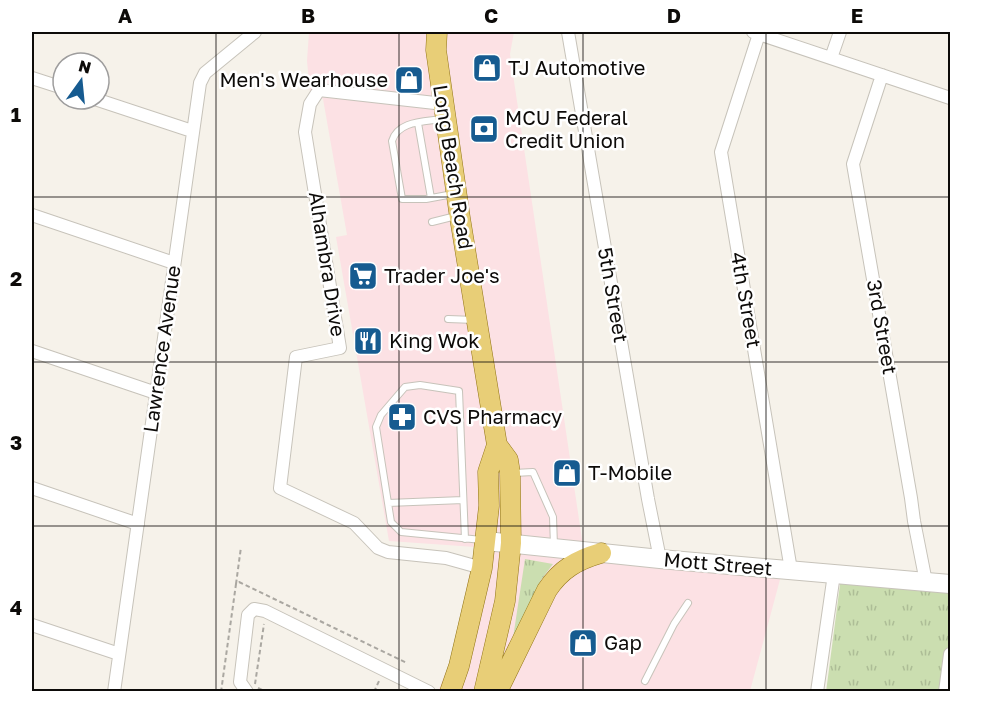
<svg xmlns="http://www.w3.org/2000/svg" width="982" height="723" font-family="'Golos Text',sans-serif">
  <defs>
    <pattern id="grass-tufts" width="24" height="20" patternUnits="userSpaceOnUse" patternTransform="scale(1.5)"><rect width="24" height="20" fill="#cbdeb0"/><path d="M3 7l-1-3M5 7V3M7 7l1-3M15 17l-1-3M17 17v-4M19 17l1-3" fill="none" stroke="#adbd96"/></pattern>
  </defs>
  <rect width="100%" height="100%" fill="#f6f2ea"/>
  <path fill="#fce1e4" d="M309,32H514L510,54L584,553L782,572L750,691H438L453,655L475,547L389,541L336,237L347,235L323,99L310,92L307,61Z"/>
  <path fill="url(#grass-tufts)" d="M525,559L553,564L541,580L513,638Z
    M841,577L950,586V691L826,692Z"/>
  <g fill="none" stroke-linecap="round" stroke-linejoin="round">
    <g stroke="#c7c3ba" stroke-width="8">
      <path id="service" d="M442,119C423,122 398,121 392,141L402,199H426L453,194
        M418,123L431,198
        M432,222L456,216
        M448,319L475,320
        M514,473L533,472L553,517L554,546
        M388,503L463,500
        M465,539L459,391L420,385L405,387L381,415L376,427L391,522L401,532L482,540
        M645,681L674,624L688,603"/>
    </g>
    <g stroke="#c7c3ba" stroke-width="14">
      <path id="minor" d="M568,32L648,499L660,559
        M753,32L950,98
        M759,34L721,152L791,570
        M831,58L840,32
        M882,75L853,164L911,498L914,521L926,582
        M32,78L63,88
        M95,99L192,131
        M444,104L319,90L310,104L305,132L340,348L296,357L280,488L354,523L378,548L388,552L446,558L482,568
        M32,215L174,263
        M32,351L156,393
        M32,488L138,524
        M32,625L119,654
        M114,692L200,83L205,73L255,32
        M247,692L240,682L248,615L254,609L265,611L429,692
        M817,692L834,574
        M945,692L950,654"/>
    </g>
    <g stroke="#c7c3ba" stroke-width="20">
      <path id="secondary" d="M486,541L660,559L950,584"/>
    </g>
    <g stroke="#917416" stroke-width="21">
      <path id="primary" d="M437,32L436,50L460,218L497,445L488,472L489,506L482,568L459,666L450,692
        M484,692L505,601L511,543L510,473L508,460L497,445
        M497,692L547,590C561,569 577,560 601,553"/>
    </g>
    <path stroke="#aaa7a1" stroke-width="2" stroke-dasharray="4.5 3" stroke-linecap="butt" d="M236,584L241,547
      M255,684L264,624
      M258,688L266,692
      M221,692L236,584L239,582L407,663
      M374,692L379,681"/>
    <use href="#service" stroke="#fff" stroke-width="6"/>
    <use href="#minor" stroke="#fff" stroke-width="12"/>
    <use href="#secondary" stroke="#fff" stroke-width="18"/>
    <use href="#primary" stroke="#e8ce77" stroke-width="20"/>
  </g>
  <path fill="none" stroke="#0d0b09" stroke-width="1.5" stroke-opacity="0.55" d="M216,32V692M399,32V692M583,32V692M766,32V692M32,197H950M32,362H950M32,526H950"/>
  <defs>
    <g id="shop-square" transform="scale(1.5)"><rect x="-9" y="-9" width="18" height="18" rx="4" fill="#165b90" stroke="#fff"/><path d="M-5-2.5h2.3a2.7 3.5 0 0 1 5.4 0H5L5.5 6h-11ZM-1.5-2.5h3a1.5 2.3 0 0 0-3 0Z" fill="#fff"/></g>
    <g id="bank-square" transform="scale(1.5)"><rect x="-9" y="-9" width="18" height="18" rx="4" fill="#165b90" stroke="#fff"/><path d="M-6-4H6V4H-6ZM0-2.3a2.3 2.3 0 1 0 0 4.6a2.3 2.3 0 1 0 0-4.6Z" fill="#fff"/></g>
    <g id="supermarket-square" transform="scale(1.5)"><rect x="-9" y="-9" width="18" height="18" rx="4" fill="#165b90" stroke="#fff"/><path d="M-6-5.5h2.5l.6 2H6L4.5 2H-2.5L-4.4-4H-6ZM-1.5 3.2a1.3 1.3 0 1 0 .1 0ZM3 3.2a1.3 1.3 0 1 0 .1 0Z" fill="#fff"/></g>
    <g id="restaurant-square" transform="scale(1.5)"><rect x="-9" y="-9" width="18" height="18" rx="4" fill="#165b90" stroke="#fff"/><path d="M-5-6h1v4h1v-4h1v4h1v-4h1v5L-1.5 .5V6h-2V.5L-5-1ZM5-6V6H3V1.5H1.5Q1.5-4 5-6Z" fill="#fff"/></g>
    <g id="pharmacy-square" transform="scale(1.5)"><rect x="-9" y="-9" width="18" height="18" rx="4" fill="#165b90" stroke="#fff"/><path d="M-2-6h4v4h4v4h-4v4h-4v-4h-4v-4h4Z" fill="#fff"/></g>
  </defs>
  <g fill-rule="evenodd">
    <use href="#shop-square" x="487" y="68"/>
    <use href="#shop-square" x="409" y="80"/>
    <use href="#bank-square" x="484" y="129"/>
    <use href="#supermarket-square" x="363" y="276"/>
    <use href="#restaurant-square" x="368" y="341"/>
    <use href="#pharmacy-square" x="402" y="417"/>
    <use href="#shop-square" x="567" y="473"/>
    <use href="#shop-square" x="583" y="643"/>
  </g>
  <g text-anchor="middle" stroke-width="5" stroke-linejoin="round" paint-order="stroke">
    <g font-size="20" fill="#0d0b09" stroke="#fff" text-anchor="start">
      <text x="508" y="75">TJ Automotive</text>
      <text x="388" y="87" text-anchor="end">Men's Wearhouse</text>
      <text x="505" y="125">MCU Federal<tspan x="505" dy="23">Credit Union</tspan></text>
      <text x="384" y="283">Trader Joe's</text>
      <text x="389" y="348">King Wok</text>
      <text x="423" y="424">CVS Pharmacy</text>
      <text x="588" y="480">T-Mobile</text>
      <text x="604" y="650">Gap</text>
    </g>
    <g font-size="20" fill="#0d0b09" stroke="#fff">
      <text transform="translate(453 167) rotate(81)" y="7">Long Beach Road</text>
      <text transform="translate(327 264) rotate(81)" y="7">Alhambra Drive</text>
      <text transform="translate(613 295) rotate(80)" y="7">5th Street</text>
      <text transform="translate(746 300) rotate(80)" y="7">4th Street</text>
      <text transform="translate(882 327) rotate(80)" y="7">3rd Street</text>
      <text transform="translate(162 349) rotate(-82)" y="7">Lawrence Avenue</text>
      <text transform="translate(718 564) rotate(5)" y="7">Mott Street</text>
    </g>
  </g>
  <rect width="982" height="723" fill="none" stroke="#ffffff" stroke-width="66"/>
  <g transform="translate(81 81) rotate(15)"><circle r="28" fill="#ffffff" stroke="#9e9d9d" stroke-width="1.5"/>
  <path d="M0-4.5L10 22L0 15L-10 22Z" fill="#165b90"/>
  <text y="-9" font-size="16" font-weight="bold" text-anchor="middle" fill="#0d0b09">N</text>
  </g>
  <rect x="33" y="33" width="916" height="657" fill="none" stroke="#0d0b09" stroke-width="2"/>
  <g font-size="20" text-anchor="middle" font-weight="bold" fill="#0d0b09">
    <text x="125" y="23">A</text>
    <text x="308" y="23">B</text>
    <text x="491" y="23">C</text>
    <text x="674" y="23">D</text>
    <text x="857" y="23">E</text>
    <text x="16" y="122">1</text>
    <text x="16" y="286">2</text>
    <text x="16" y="450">3</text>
    <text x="16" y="615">4</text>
  </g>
</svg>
